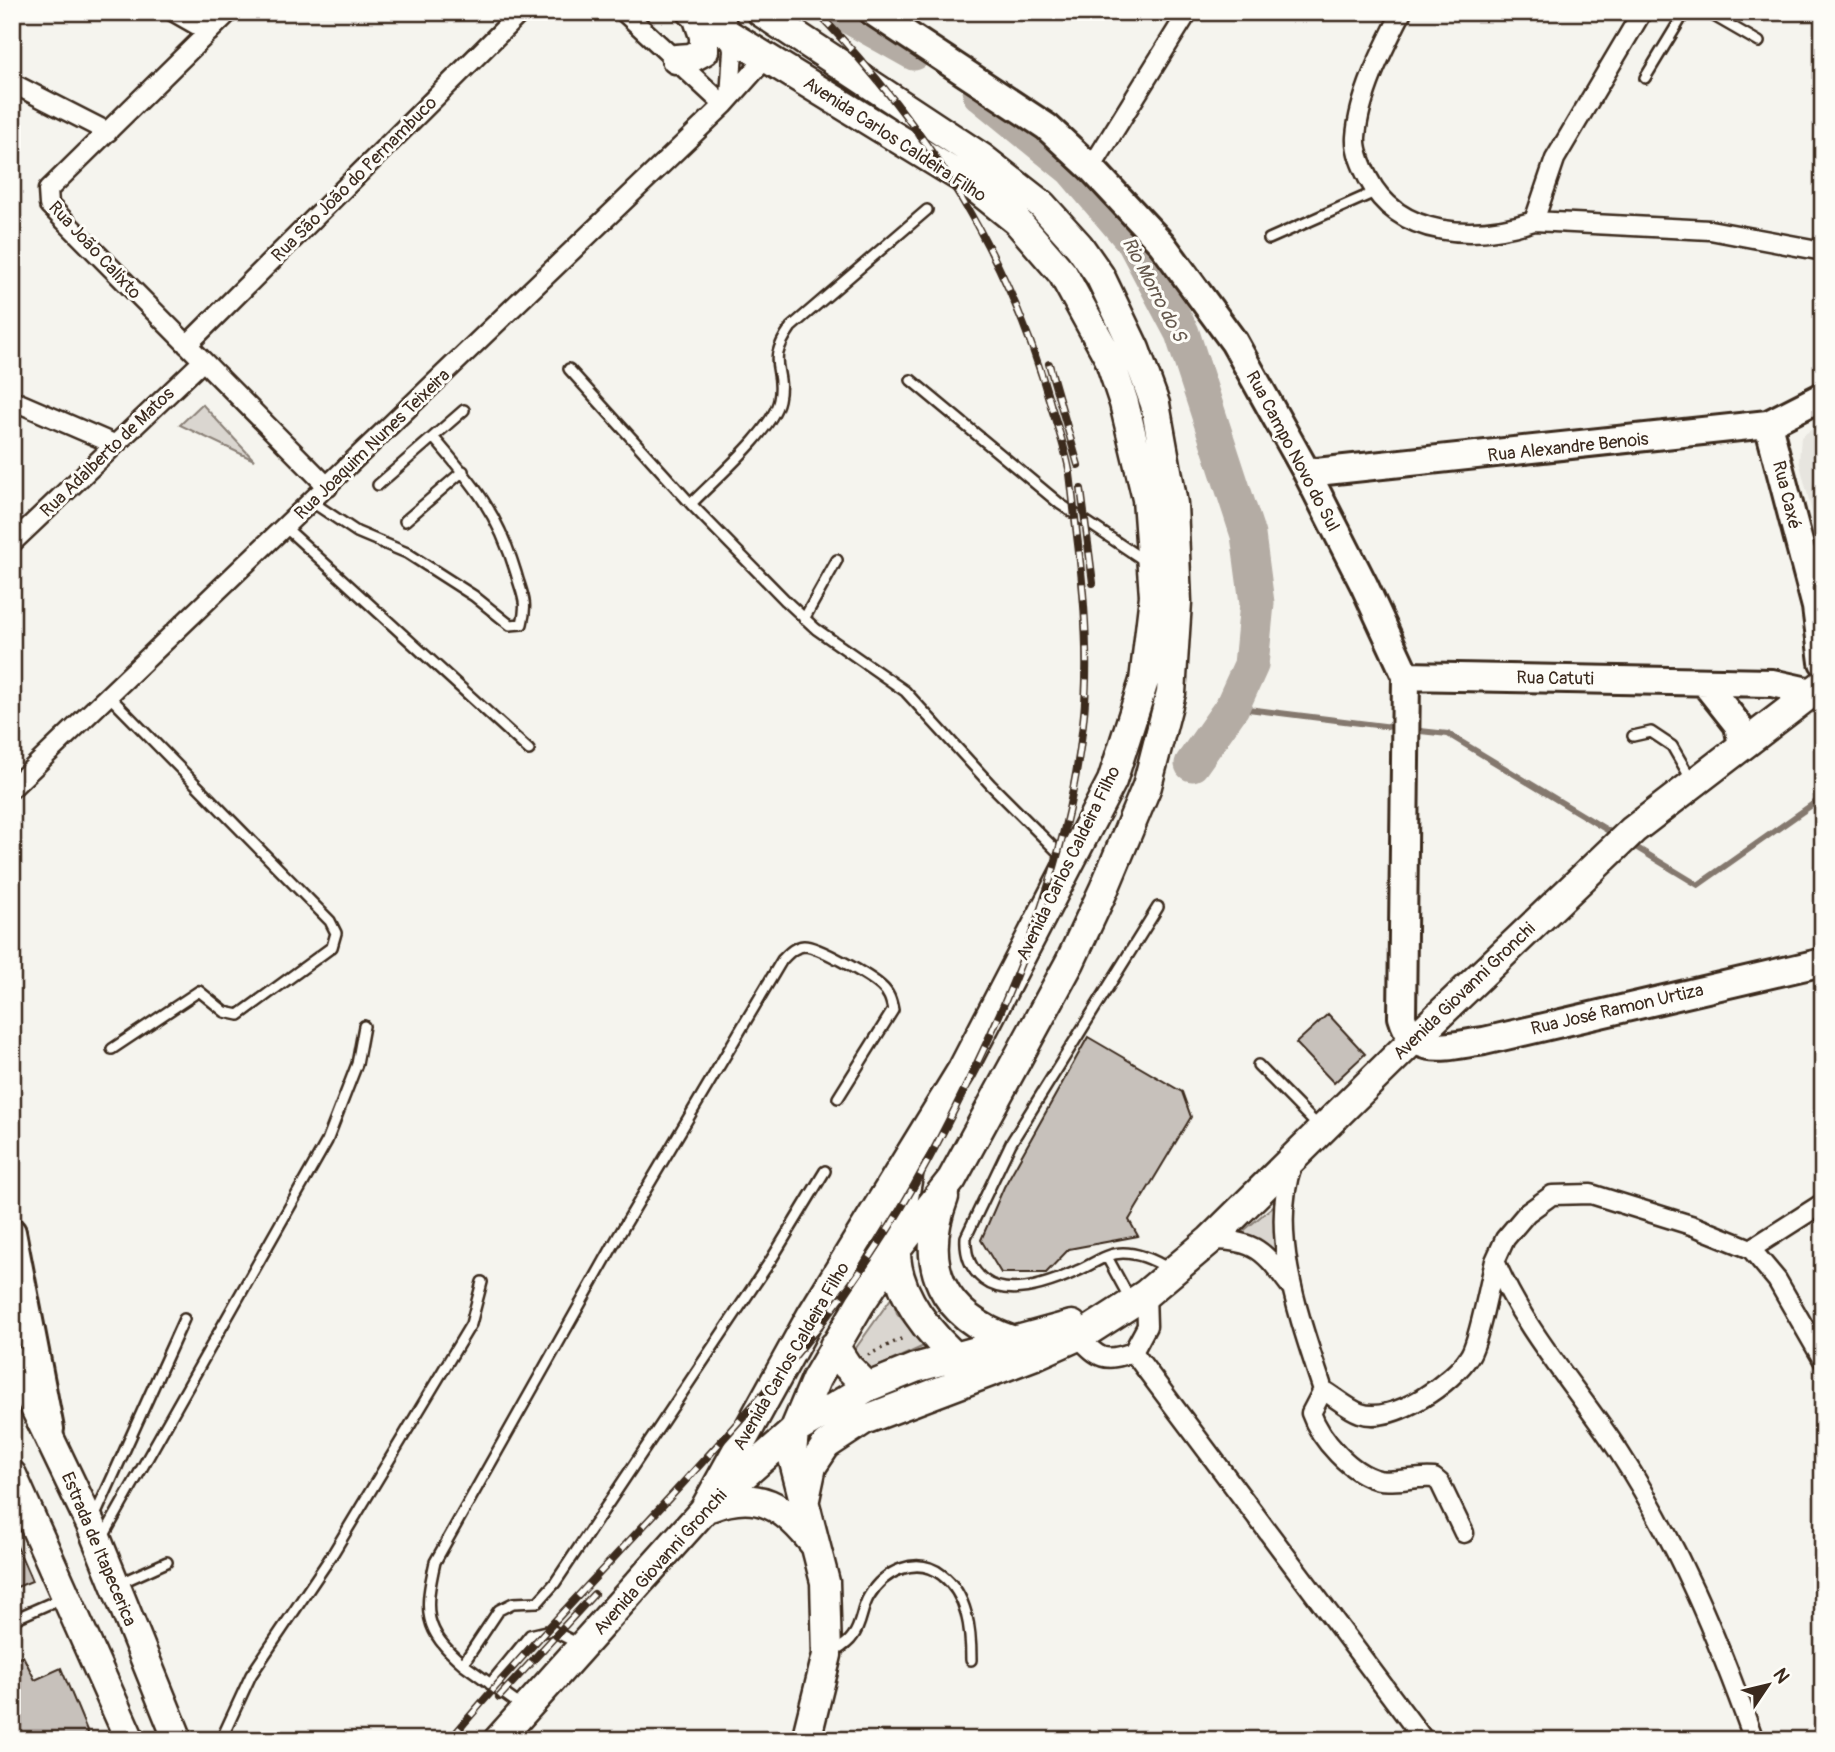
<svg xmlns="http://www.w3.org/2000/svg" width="1835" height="1752" font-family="Pangolin,sans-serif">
  <rect width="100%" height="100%" fill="#f5f4ee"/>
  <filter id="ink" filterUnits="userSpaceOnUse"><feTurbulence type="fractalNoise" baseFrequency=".0143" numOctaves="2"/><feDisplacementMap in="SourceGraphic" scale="14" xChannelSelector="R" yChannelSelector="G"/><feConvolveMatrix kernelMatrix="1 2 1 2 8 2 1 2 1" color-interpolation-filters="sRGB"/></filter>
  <g filter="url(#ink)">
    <path fill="#e7e5df" d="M1823,421V555L1799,461L1801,437Z"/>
    <path fill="#dad6d0" stroke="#8a8077" stroke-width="2" d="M202,404L254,460L180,425Z
      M1278,1202L1281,1264L1260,1240L1241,1233Z
      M892,1297L897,1313L924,1346L864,1373L851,1355Z"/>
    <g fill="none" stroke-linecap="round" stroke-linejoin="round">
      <path stroke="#84786e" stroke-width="6" d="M1232,707L1400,728
        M1411,730L1448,734L1617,836
        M1629,843L1698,885L1823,797"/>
      <path stroke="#b4aca4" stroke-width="35" d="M841,12L914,53
        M980,94L1072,169L1134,242L1182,333L1248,535L1257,603L1251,665L1232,707L1192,764"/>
    </g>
    <path fill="#c7c1bb" stroke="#3b2a1e" stroke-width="2" d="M1328,1014L1365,1054L1334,1083L1296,1043Z
      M1088,1037L1182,1092L1191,1117L1129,1220L1138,1236L1069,1249L1046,1273H1001L981,1240L1004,1187Z
      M12,1535L32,1581L12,1589Z
      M23,1656L35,1680L61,1668L91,1740H12V1661Z"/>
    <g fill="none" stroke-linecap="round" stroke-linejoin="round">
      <g stroke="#3b2a1e" stroke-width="14">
        <path id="lane" d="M1707,12L1759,42
          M1645,78L1685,12
          M1269,239L1375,192
          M569,369L691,504L786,601L816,629L905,691L991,785L1067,861
          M911,380L1060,504L1145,561
          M378,485L464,410
          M312,502L357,532L407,553L474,596L510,625L522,624C528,601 522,595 516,573C498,513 473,483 433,437
          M691,504C714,480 773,430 779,400C786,366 764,366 791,327L927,210
          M405,521L463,471
          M285,527L529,750
          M804,619L837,560
          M109,696L330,921L336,933L332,947L239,1015L225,1012L199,991L112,1049
          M1633,736L1651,732L1672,746L1691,779
          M1158,907L1011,1143L966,1237C965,1254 970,1269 984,1280C1009,1299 1051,1283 1077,1271C1092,1265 1106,1253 1123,1253C1138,1253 1156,1261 1169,1269
          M1258,1065L1320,1128
          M1107,1257L1131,1301
          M94,1518L184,1319
          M103,1537L327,1141L357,1064L364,1026
          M118,1584L167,1562
          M12,1620L62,1598
          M832,1653C840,1648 848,1644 853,1636C862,1624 861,1609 869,1596C884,1571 917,1555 942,1575C968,1595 971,1630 971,1660
          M463,1664C423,1630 424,1611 435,1562L619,1235L782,960C789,953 794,947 804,946C818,946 870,976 881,986C889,993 891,1000 893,1010L838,1098
          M490,1684L530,1635L551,1630L579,1644
          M524,1708L463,1664L499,1610L513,1603L538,1602L555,1583L771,1260L825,1171
          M221,1740L251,1675L332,1555L471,1324L482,1282"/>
      </g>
      <g stroke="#3b2a1e" stroke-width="23">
        <path id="street" d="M174,12L209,32
          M229,12L48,190L49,205L328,487
          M624,12L724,105
          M724,12L733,50L730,98
          M1402,12C1383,49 1359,95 1356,137C1355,151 1362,166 1368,178C1399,239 1476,240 1534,221L1710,230L1823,251
          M12,83L108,132
          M1091,168L1188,12
          M1534,221L1555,159L1642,12
          M187,345L521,12
          M12,400L114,444
          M12,543L203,361
          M12,788L724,105L766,58
          M1292,1165C1268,1236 1301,1322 1323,1390C1335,1397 1348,1409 1360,1413C1393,1425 1454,1382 1470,1355C1479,1341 1490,1281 1495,1261
          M1210,1240C1255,1239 1265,1252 1291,1287
          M1751,1249L1823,1203
          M1078,1337C1099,1358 1103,1363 1133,1352L1147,1326L1146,1294
          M1133,1352L1424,1740
          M1323,1390L1311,1413C1320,1439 1351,1474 1379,1480C1396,1483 1416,1476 1434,1478L1440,1483L1464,1533
          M1754,1740C1717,1637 1679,1545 1619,1452C1578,1389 1524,1331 1495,1261L1505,1239L1527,1213L1552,1195L1591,1194L1694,1226L1751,1249L1777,1280L1823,1360"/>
      </g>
      <g stroke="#3b2a1e" stroke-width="32">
        <path id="secondary" d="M873,12L1047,127L1091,168L1162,244L1234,342L1307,473L1364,585L1406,676L1402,1017C1414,1060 1450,1045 1484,1041L1823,962
          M1768,424L1816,607L1823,662
          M1307,473L1768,424L1823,396
          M1406,676L1772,683L1812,692
          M1704,682L1738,725L1742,745
          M12,1232L50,1429"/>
      </g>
      <g stroke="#3b2a1e" stroke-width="33">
        <path id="primary" d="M692,12L967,181L1017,221L1063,274L1109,358L1124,403L1147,499L1154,596L1144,681L1112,781L962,1070L811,1316L704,1510
          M761,12L982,158L1042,205L1079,246L1100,276L1135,349L1155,404L1173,504L1177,602L1171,693L1147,786L1104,889L1070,962L952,1179L896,1250L860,1304L816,1379L794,1431L792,1454L825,1582L827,1655L806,1740
          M676,59L691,58L704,51V36L697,16
          M909,1168C906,1194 897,1223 896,1249C895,1295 932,1338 966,1366
          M944,1197C918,1266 942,1316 1011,1340
          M834,1346L847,1366L868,1387
          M12,1360L91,1525L178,1740
          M12,1475L130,1740
          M805,1499L812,1466L826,1445L864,1420L1038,1354L1087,1332L1146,1294L1210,1240L1413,1040L1633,830L1823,684
          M710,1507C758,1488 785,1506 815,1545
          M498,1740L704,1510L794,1431L868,1387L915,1368L1072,1325"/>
      </g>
      <path stroke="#3b2a1e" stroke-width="3.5" stroke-dasharray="2 5" stroke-linecap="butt" d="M868,1355L905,1337"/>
      <use href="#lane" stroke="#fdfcf7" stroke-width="9"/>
      <use href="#street" stroke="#fdfcf7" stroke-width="18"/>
      <use href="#secondary" stroke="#fdfcf7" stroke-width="26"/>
      <use href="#primary" stroke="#fdfcf7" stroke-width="28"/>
      <g stroke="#3b2a1e" stroke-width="8">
        <path id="rail" d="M1049,364L1078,465
          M1081,489L1093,583
          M499,1697L594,1594
          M450,1740C579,1585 729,1448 849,1287C897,1222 935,1150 970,1078C1024,967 1070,848 1083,724C1090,666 1085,602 1078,544C1075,520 1073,497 1070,474C1066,451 1058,428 1051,406C1008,252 926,126 817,12"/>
      </g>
      <use href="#rail" stroke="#fdfcf7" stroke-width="5" stroke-dasharray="16" stroke-linecap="butt"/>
    </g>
  </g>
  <g text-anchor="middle" stroke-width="6" stroke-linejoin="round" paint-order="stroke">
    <g font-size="18" fill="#3b2a1e" stroke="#fdfcf7">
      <text transform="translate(895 139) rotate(33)" y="6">Avenida Carlos Caldeira Filho</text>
      <text transform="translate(354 179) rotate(-45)" y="6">Rua São João do Pernambuco</text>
      <text transform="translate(95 250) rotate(47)" y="6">Rua João Calixto</text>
      <text transform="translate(372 444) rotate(-44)" y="6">Rua Joaquim Nunes Teixeira</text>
      <text transform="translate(1568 447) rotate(-6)" y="6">Rua Alexandre Benois</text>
      <text transform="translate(1293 451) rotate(62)" y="6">Rua Campo Novo do Sul</text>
      <text transform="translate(107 452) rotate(-44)" y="6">Rua Adalberto de Matos</text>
      <text transform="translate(1787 495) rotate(76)" y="6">Rua Caxé</text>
      <text transform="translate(1555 678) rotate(1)" y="6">Rua Catuti</text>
      <text transform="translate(1068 863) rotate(-64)" y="6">Avenida Carlos Caldeira Filho</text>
      <text transform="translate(1464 991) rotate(-44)" y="6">Avenida Giovanni Gronchi</text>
      <text transform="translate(1617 1009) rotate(-13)" y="6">Rua José Ramon Urtiza</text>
      <text transform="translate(791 1356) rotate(-60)" y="6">Avenida Carlos Caldeira Filho</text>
      <text transform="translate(99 1549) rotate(67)" y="6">Estrada de Itapecerica</text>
      <text transform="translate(660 1562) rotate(-48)" y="6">Avenida Giovanni Gronchi</text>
    </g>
    <g font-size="19" font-style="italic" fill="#65584d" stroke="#fdfcf7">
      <text transform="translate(1155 289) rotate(62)" y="7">Rio Morro do S</text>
    </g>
  </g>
  <rect width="1835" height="1752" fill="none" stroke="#fdfcf7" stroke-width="42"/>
  <rect x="21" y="21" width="1793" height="1710" fill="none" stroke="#3b2a1e" stroke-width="2.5" filter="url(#ink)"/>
  <g transform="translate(1768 1685) rotate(55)" stroke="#fdfcf7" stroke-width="5" paint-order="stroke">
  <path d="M0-5L12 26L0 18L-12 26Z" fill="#3b2a1e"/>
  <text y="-10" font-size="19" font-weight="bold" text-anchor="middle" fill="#3b2a1e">N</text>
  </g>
</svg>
